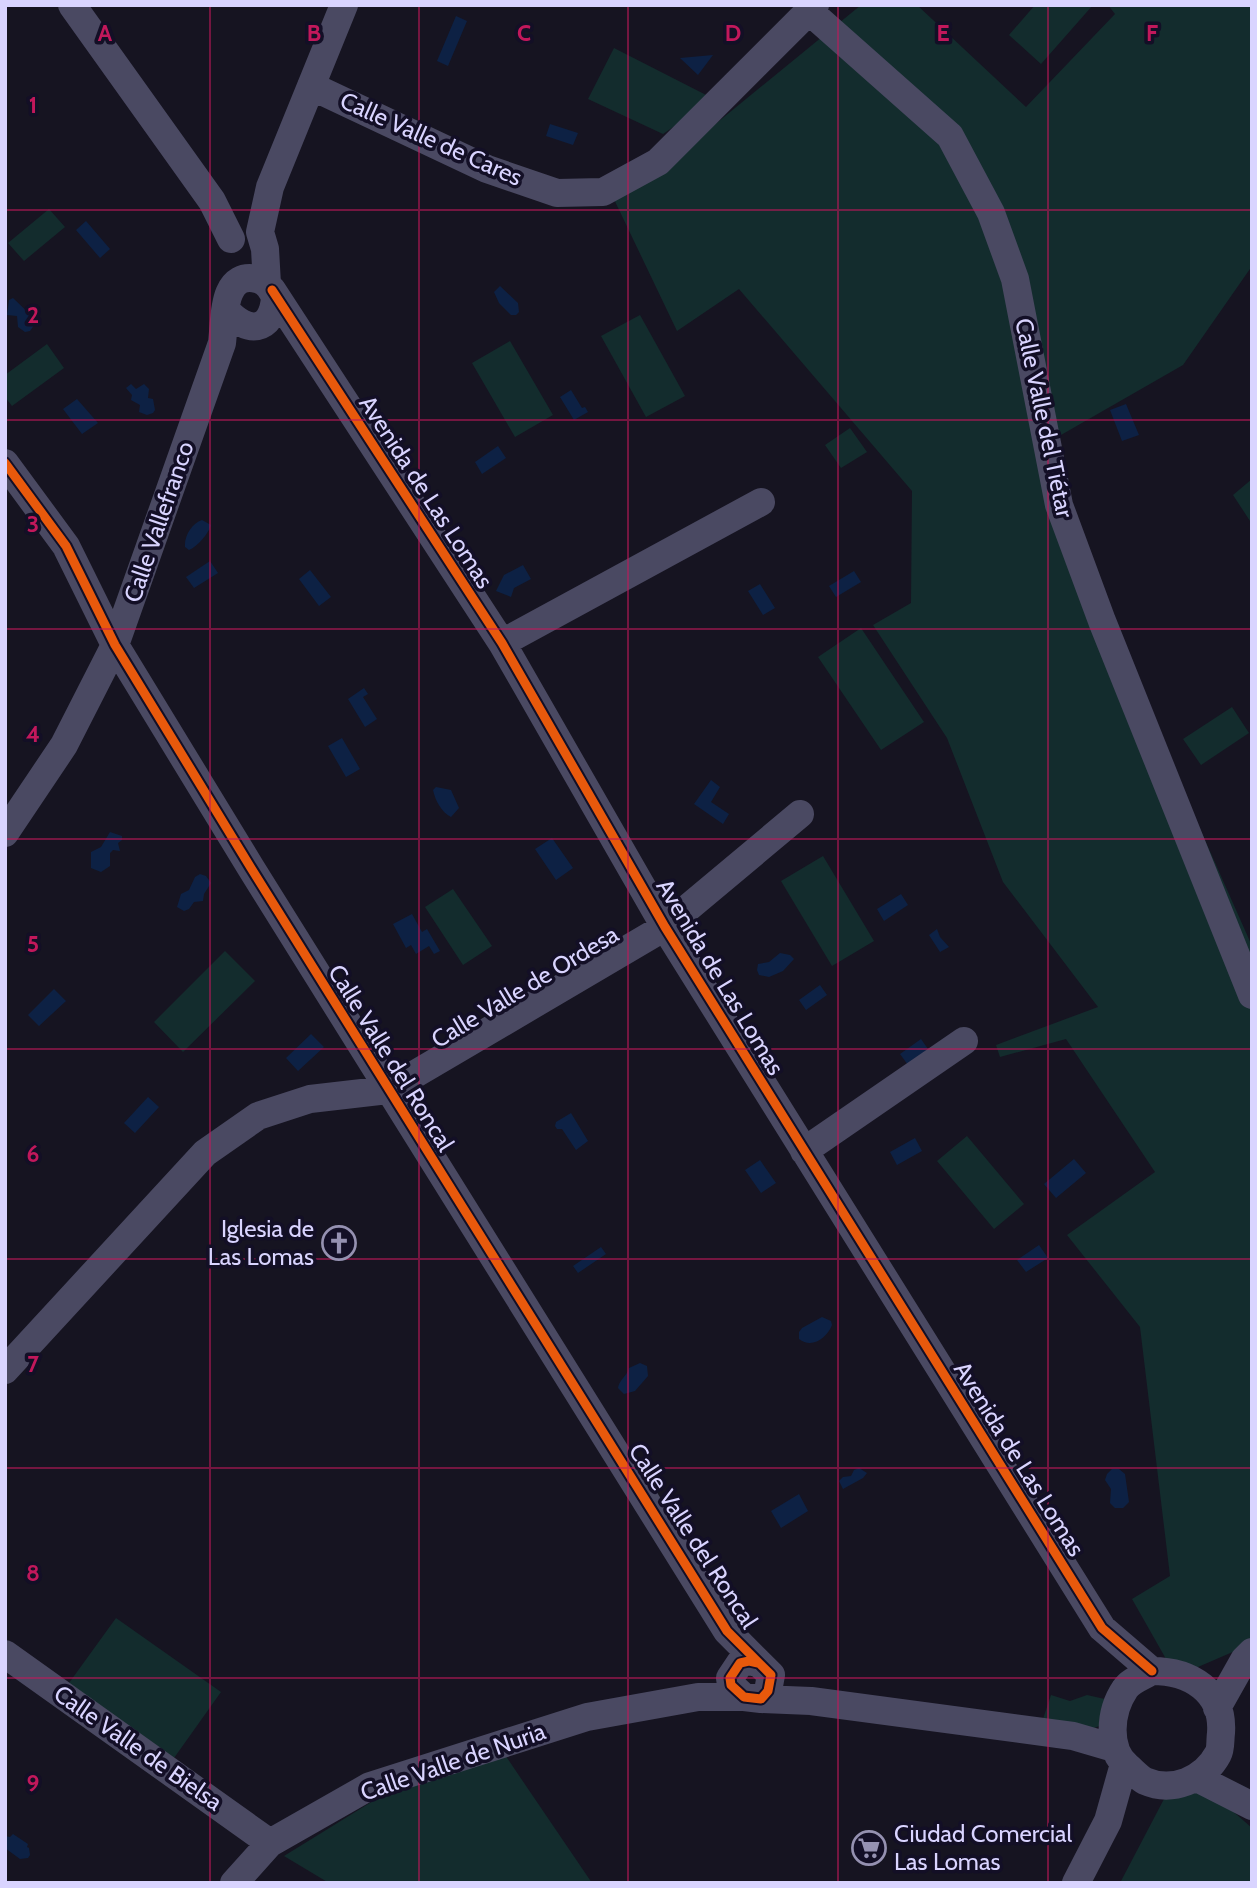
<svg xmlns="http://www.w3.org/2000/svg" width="1257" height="1888" font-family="Cabin,sans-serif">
  <rect width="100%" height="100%" fill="#161421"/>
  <path fill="#132c2d" d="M861,5H917L1026,107L1115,14L1108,5H1252V266L1183,365L1054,439L1072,516L1114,635L1252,946V1641L1235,1651L1191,1670L1170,1666L1132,1599L1170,1576L1140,1327L1067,1235L1155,1172L1066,1039L1000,1057L996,1045L1098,1007L1003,882L947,738L873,625L911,603L912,491L739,289L677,331L611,193L669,162Z
    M1035,5H1093L1041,64L1009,35Z
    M614,48L714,99L663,134L588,99Z
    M49,209L65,227L24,261L8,243Z
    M640,315L685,396L646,417L601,336Z
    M510,341L553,415L515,437L472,363Z
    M47,344L64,368L12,406L5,397V375Z
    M850,428L867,452L841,468L825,445Z
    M1252,479V519L1250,521L1233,495Z
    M861,628L924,722L881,750L818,657Z
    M1232,707L1249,733L1201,765L1183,739Z
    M823,856L874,941L832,966L781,881Z
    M453,889L492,946L463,965L425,907Z
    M225,951L255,981L183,1052L154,1022Z
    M967,1136L1024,1204L994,1229L937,1161Z
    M116,1618L221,1692L174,1758L69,1683Z
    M1051,1695L1070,1701L1087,1695L1109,1700L1102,1725L1089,1730L1042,1722Z
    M503,1752L592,1883H329L284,1856L373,1801Z
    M1204,1786L1252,1828V1883H1120L1164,1799Z"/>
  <path fill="#0d2144" d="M456,16L467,21L448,66L437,61Z
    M713,55L698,75L680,58Z
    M550,124L578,133L573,145L546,136Z
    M86,221L110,249L100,258L76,230Z
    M500,286L518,303L519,312L516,315H511L499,303L494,292Z
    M13,298L37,321L30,331L25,332L18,327L17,316L7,315L9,300Z
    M131,384L136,389L144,384L149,389L148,398L153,399L155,410L153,413L147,415L139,412L140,405L131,400L132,395L126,388Z
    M571,390L582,408L585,407L588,412L574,420L560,397Z
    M77,399L98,423L82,434L63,409Z
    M1126,404L1139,435L1122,441L1110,410Z
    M498,446L506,458L482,474L475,462Z
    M202,520L211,525C209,533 197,547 189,550L185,547C184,536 192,523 202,520Z
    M210,561L218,573L194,588L186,577Z
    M523,565L531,579L514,588L511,597L496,591L504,575Z
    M310,570L331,597L319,606L299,579Z
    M854,571L861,582L836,597L829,586Z
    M760,584L775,608L763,615L748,591Z
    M364,688L368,694L363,697L377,719L365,727L348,699Z
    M342,738L360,769L346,777L328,746Z
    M711,780L720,787L711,802L729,814L723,824L694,804Z
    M436,787L451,790L459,808L451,817C442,813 435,800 433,790Z
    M110,832L122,836V840L118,843L120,851L113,850L110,853V866L101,872L91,868V852L101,847Z
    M552,838L573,868L556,880L535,849Z
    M200,874L206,876L211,883L204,894L203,901L194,902L189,909L184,911L177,907L181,894L189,890L195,877Z
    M901,894L908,905L884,921L877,909Z
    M412,914L422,932L427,929L440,951L434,954L429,946L416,954L411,945L406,948L393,924Z
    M937,929L940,937L949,947L940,952L929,935Z
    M780,953L790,955L794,959L783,971L769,977L759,975L757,970L758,964L769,962Z
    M820,985L827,995L806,1010L799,1000Z
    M54,989L66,1001L39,1026L28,1015Z
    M311,1034L324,1047L298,1071L286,1058Z
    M921,1039L928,1049L908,1065L900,1054Z
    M148,1097L159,1107L135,1133L124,1123Z
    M571,1113L588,1141L576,1150L562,1129H557L555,1126L556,1122Z
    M915,1138L922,1151L897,1165L890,1152Z
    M1074,1159L1086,1173L1056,1198L1044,1184Z
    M760,1160L776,1183L761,1193L745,1170Z
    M1039,1245L1048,1258L1026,1272L1017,1260Z
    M601,1247L606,1254L578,1273L573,1266Z
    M822,1317L831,1321L832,1325C827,1338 812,1349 799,1339V1332L802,1328Z
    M640,1363L647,1366L648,1376L635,1391L624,1394L618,1388C619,1380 627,1376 629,1368Z
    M859,1468L867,1473L863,1478L843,1489L839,1481L843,1477L851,1476L854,1470Z
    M1112,1469H1119L1125,1474L1129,1502L1123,1508H1115L1110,1503L1111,1489L1105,1480L1107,1474Z
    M799,1494L808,1511L781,1528L771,1511Z
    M13,1834L28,1844L27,1847L29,1848L30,1855L28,1858L20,1859L5,1848V1836L10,1837Z"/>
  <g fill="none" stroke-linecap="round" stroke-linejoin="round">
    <path stroke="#4a4962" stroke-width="28" d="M72,5L212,201L231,239
      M809,11L950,136L991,213L1015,279L1059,505L1102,621L1252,995
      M311,86L487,169L557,193L603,192L658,162L815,5
      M267,284L265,249L260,232L270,187L344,5
      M272,290L502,643L665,927L1102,1628L1152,1671
      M5,463L66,546L115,645L251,868L727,1631L771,1675L768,1691L761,1699L744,1697L731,1685L730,1678L740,1663L749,1661L758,1663
      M502,643L761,502
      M5,833L64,745L115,645L222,343C225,320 221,271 257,279C267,281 272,289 275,298C272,333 247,334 226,310
      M804,1151L964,1041
      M5,1370L205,1153L258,1116L310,1099L388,1090L665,927L800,814
      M5,1654L270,1843
      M1152,1671C1190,1671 1224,1691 1221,1733C1220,1740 1221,1749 1218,1754C1204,1780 1172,1793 1145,1781C1139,1778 1133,1771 1128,1767C1106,1749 1110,1711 1125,1689C1130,1681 1144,1676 1152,1671Z
      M761,1699L811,1701L1073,1736L1114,1748
      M1217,1708L1244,1660L1252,1652
      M1197,1778L1252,1806
      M234,1883L270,1843L370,1786L587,1717L698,1697H744
      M1076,1883L1108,1821L1124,1764"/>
    <g stroke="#130f26" stroke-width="13">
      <path id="cycleway" d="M272,290L502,643L665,927L1102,1628L1152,1671
        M5,463L66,546L115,645L251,868L727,1631L771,1675L768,1691L761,1699L744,1697L731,1685L730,1678L740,1663L749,1661L758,1663"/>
    </g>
    <use href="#cycleway" stroke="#e8590c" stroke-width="9"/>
  </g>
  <path fill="none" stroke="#c2185b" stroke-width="2" stroke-opacity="0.55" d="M210,5V1883M419,5V1883M628,5V1883M838,5V1883M1048,5V1883M5,210H1252M5,420H1252M5,629H1252M5,839H1252M5,1049H1252M5,1259H1252M5,1468H1252M5,1678H1252"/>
  <defs>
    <g id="church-ring" transform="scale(1.75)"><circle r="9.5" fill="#130f26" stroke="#9591b1" stroke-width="1.5"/><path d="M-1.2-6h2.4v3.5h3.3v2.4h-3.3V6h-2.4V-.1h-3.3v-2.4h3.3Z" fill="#9591b1"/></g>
    <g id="supermarket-ring" transform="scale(1.75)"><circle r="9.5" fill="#130f26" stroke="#9591b1" stroke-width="1.5"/><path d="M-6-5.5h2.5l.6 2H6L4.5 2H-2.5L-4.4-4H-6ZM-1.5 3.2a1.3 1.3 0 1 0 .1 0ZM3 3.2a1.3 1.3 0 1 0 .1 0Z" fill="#9591b1"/></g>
  </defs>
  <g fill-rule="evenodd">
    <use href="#church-ring" x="339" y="1243"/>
    <use href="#supermarket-ring" x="869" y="1848"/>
  </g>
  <g text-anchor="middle" stroke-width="7" stroke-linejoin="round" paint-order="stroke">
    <g font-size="24" fill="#d9d4ff" stroke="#130f26">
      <text transform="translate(431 139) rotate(24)" y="8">Calle Valle de Cares</text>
      <text transform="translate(1044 418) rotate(78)" y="8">Calle Valle del Tiétar</text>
      <text transform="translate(426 492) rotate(57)" y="8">Avenida de Las Lomas</text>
      <text transform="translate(159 522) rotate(-71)" y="8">Calle Vallefranco</text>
      <text transform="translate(720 977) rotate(59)" y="8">Avenida de Las Lomas</text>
      <text transform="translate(525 987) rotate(-31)" y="8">Calle Valle de Ordesa</text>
      <text transform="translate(391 1058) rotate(58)" y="8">Calle Valle del Roncal</text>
      <text transform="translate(1019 1459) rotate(58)" y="8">Avenida de Las Lomas</text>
      <text transform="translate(693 1536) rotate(57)" y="8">Calle Valle del Roncal</text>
      <text transform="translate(138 1748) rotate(35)" y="8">Calle Valle de Bielsa</text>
      <text transform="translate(453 1762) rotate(-19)" y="8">Calle Valle de Nuria</text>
    </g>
    <g font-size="24" fill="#d9d4ff" stroke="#130f26" text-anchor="end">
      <text x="314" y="1237">Iglesia de<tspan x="314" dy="28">Las Lomas</tspan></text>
      <text x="894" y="1842" text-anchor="start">Ciudad Comercial<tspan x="894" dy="28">Las Lomas</tspan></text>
    </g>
  </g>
  <g font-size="23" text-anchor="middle" font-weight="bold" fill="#c2185b" stroke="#130f26" stroke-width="7" stroke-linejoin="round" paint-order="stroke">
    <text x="105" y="41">A</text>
    <text x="314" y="41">B</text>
    <text x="524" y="41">C</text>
    <text x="733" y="41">D</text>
    <text x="943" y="41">E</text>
    <text x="1152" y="41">F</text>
    <text x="33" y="113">1</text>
    <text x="33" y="323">2</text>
    <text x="33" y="532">3</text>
    <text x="33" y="742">4</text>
    <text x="33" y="952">5</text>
    <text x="33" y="1162">6</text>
    <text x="33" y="1372">7</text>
    <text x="33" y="1581">8</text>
    <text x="33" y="1791">9</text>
  </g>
  <rect width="1257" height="1888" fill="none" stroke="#d9d4ff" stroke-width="14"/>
</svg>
